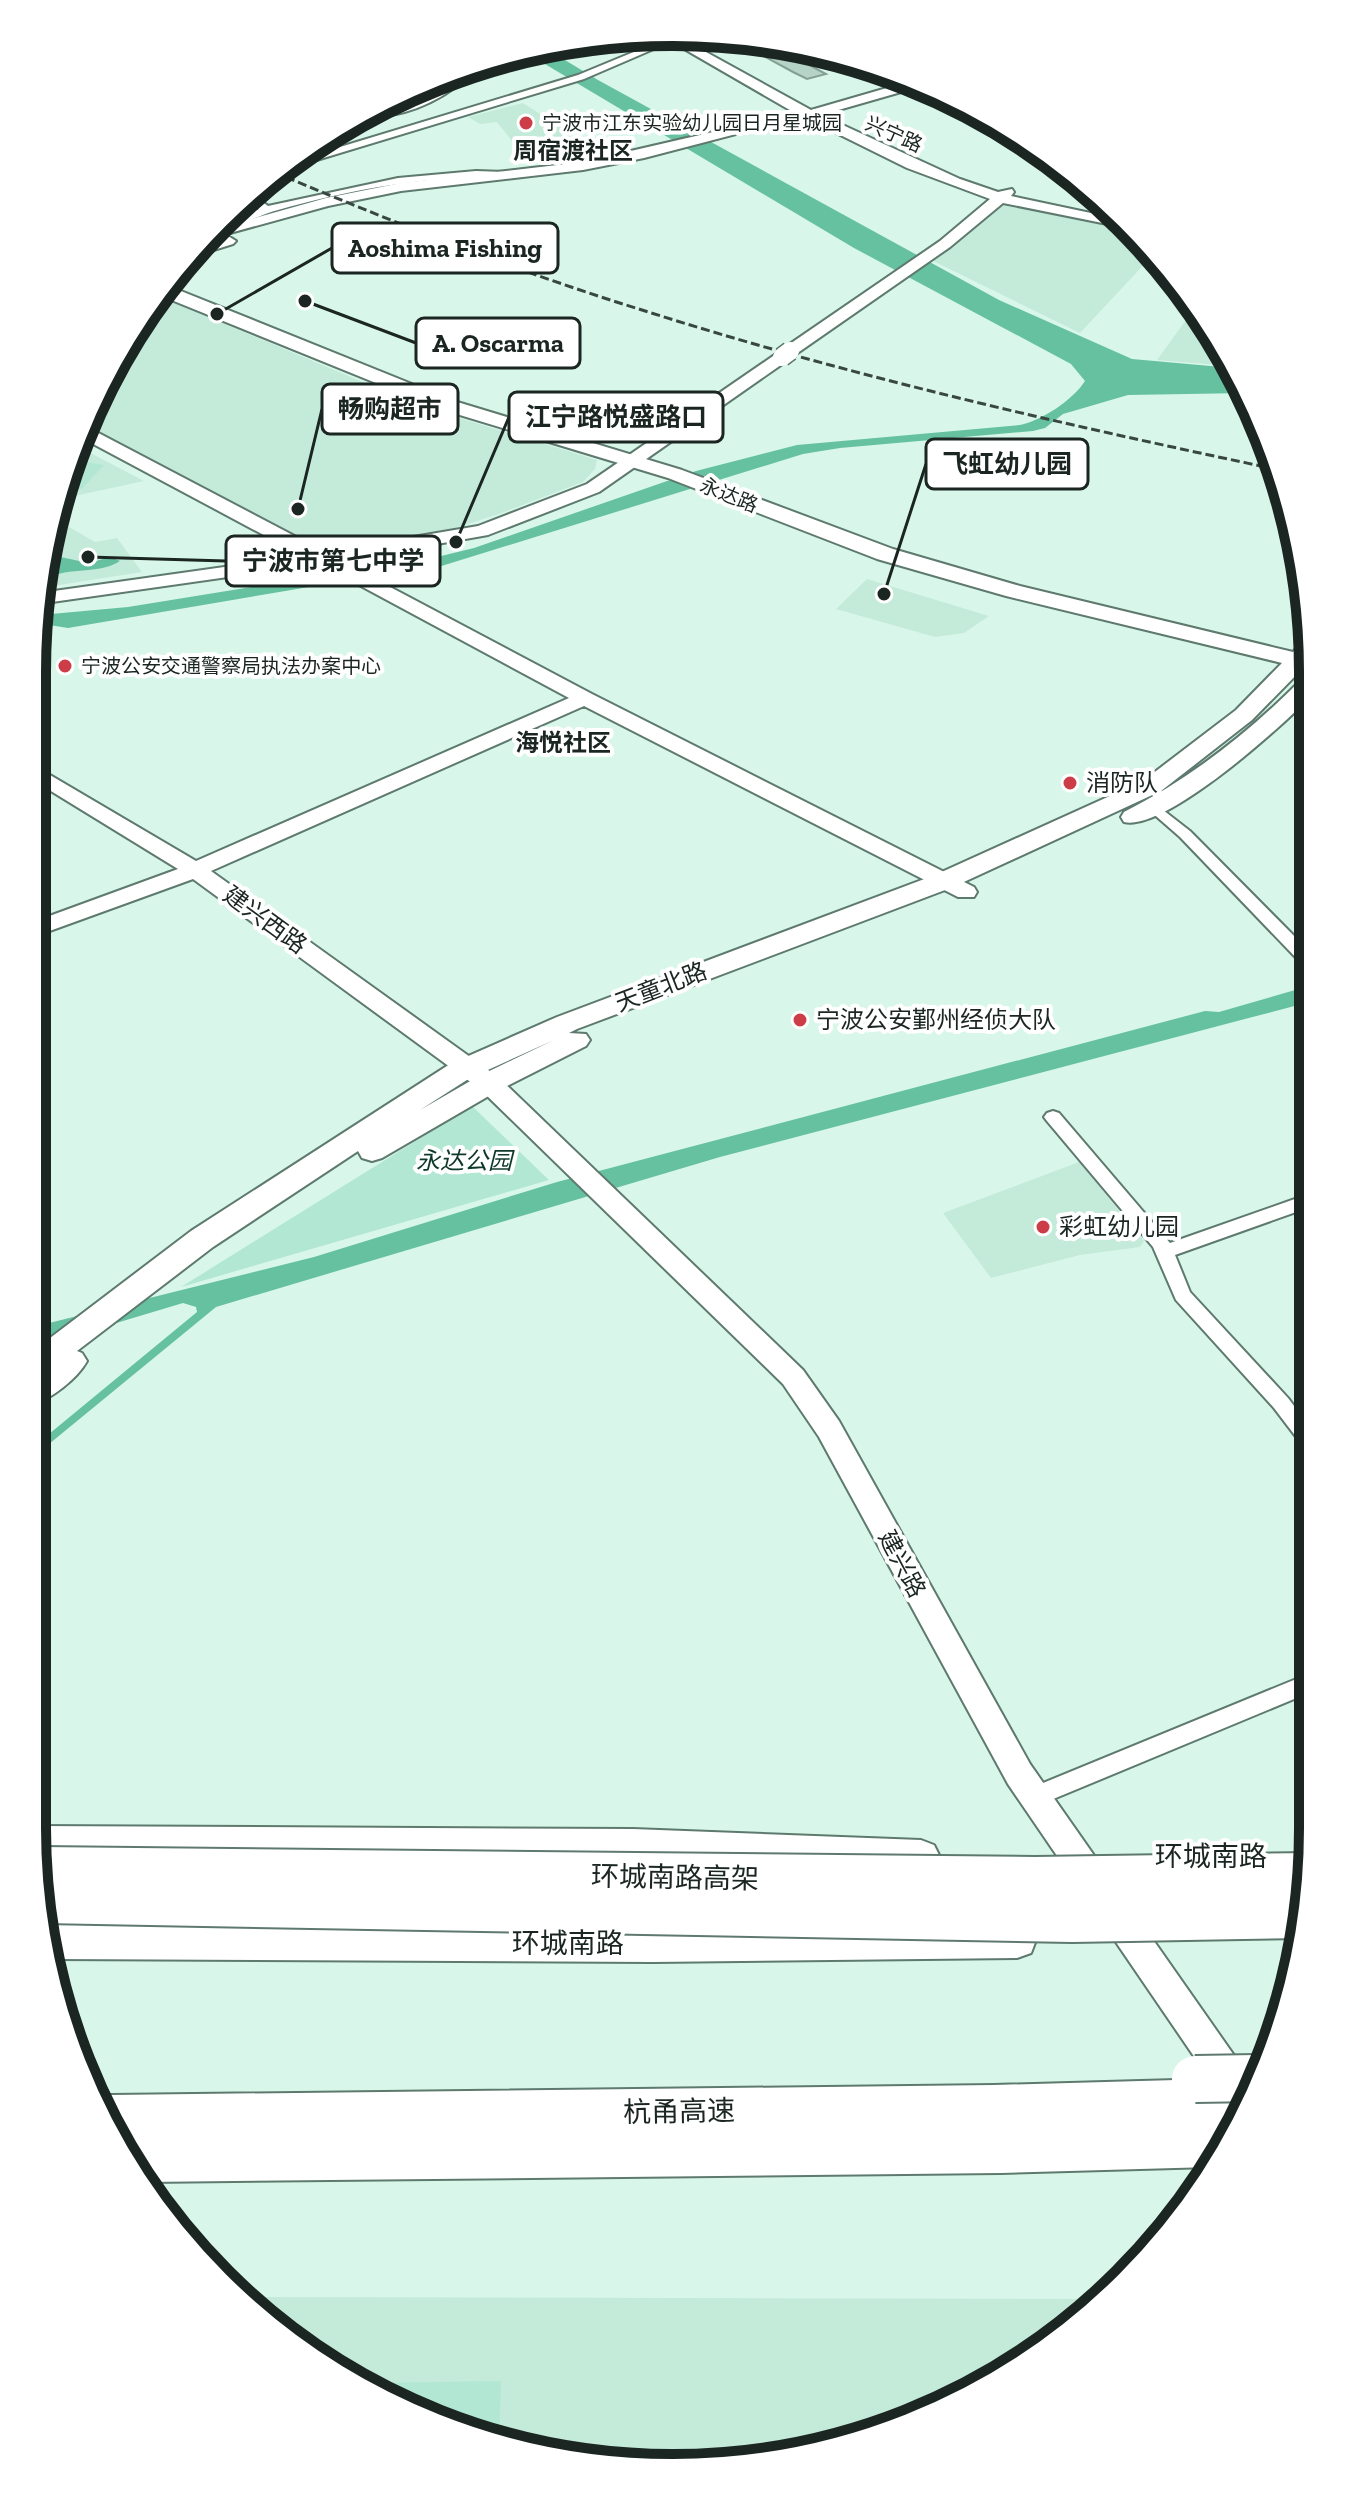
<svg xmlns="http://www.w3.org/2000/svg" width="1345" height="2500" font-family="'Zilla Slab','Noto Sans SC',serif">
  <rect width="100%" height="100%" fill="#d8f7ea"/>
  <path fill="#c4eada" d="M523,103L575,136L515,145L497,122L480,124L468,117Z
    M1007,202L1129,230L1152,256L1080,333L931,260Z
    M158,296L420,406L597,460L595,469L583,482L499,514L433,535L325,552L87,427L118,353Z
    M1196,306L1205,316L1231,366L1157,360Z
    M79,447L144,481L56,500Z
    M52,517L95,542L117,538L142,572L40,588Z
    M867,579L989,616L964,633L935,637L836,609Z
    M1079,1162L1144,1241L1140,1247L1080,1255L991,1278L943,1213Z
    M250,2297L1103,2299L1095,2309L918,2419L758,2457L684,2456L683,2463L507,2446L317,2360Z"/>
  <path fill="#b2e8d3" d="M76,454L83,455L78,461L104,465L82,489L62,487Z
    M472,1106L549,1180L181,1287Z
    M501,2381L499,2442L367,2383Z"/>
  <path fill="#66c1a1" d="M545,48L598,80L999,300L1132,359L1233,368L1246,393L1128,395L1063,414L1045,428L1033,431L840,448L803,454L406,577L315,586L68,628L49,625L34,627L40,590L41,612L51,614L128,607L437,557L474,548L696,471L797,445L1020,425C1041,421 1073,400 1085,381L1071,364L854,248L523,51Z
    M46,554L89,563L110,557L120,561C98,576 63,565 41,582L44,566L60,562L57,557Z
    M1309,986V1001L1302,1004L720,1157L216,1307L32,1458V1448L197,1312L196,1307L183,1303L33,1348V1327L314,1257L557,1182L1205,1011L1219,1012Z"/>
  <path fill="#b5d3c7" stroke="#84a095" stroke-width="2" d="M765,44L782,52L804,49L825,60L807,64L826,74L807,79L793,72L760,54Z"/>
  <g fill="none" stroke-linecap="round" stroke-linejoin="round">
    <g stroke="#5e796e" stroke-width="4">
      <path id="street" d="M683,35H692L687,38Z
        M670,37L677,39L584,79L287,169L279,168L284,164L578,75Z
        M465,70L467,78C438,103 399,120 360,116C371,109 384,110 397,107C420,102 441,91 459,75L457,72Z
        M476,171L504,172L509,175L504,178C428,175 351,190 278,210C259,215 226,232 209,234L219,224L259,209L246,199L251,194L268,206L398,178Z
        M1154,803L1190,831L1309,951V966L1303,965L1180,837L1149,810V804Z
        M1053,1111L1059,1113L1170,1243L1309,1194L1310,1207L1175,1255L1190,1292L1288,1398L1310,1427V1449L1303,1446L1274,1408L1176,1300L1153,1247L1047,1121L1044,1117L1047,1113Z
        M1311,1673V1692L1034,1807L1026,1804L1023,1797L1026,1790Z"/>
    </g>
    <g stroke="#5e796e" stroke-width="4">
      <path id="secondary" d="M660,35H675L811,110L911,81L922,86L821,115L960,179L998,192L1012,189L1014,192L1011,196L1020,198L1119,219L1127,228L1003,203L950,247L796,354L789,356L788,360L599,492L488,535L341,561L592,694L974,887L977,892L974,897H958L584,706L211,871L498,1077L803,1370L839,1421L1030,1764L1254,2084L1240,2118L1234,2115L1008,1784L819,1437L783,1384L480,1089L193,879L33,937V922L178,869L33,780V765L196,861L569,698L320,564L38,604L40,593L303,556L82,438L87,427L325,552L478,526L587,484L776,354L783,352L784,348L940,241L990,199L907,168L808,119L778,123L644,158L583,170L401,191L328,206L201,241L212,230L326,198L401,183L583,162L795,113Z
        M228,236L236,241L233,244L185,259L193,248Z"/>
    </g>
    <g stroke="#5e796e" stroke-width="4">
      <path id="primary" d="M166,285L454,401L682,470L893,549L1020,586L1293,652L1300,644L1308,642V669L1303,668L1252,720L1161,791L953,887L577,1029L569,1033L586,1034L590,1040L586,1046L499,1090L382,1158L372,1161L362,1158L358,1151L213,1247L77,1351L82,1353L87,1361C77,1379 51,1399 32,1405L33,1351L191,1231L450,1064L557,1017L935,875L1143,781L1236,710L1282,663L1006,596L877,559L668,478L440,409L159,295ZM554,1040L479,1076L420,1110L470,1078Z
        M1308,679V699C1279,729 1164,832 1124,822L1121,817L1124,812C1191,778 1247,734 1300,681Z
        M32,1826L633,1829L921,1840L934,1845L940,1857L934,1869L921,1874L633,1863L37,1859Z
        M1017,1922L1031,1927L1036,1940L1031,1953L1017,1958L653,1962L54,1959L48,1924L653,1926Z"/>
    </g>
    <g stroke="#5e796e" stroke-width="4">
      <path id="highway" d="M1212,2079L1228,2086L1235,2102L1228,2118L1224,2120L1237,2123L1227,2147L1211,2167L1001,2173L146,2182L101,2099L111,2095L994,2085Z"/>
    </g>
    <use href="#street" fill="#fff" fill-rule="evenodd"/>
    <use href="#secondary" fill="#fff" fill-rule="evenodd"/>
    <use href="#primary" fill="#fff" fill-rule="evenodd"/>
    <use href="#highway" fill="#fff" fill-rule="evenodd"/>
    <path stroke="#394742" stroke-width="3" stroke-dasharray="9 4" stroke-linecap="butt" d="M274,172C395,223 516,271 642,310C849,376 1062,424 1275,469"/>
    <g stroke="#5e796e" stroke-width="21" stroke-linecap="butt">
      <path id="secondary-bridge" d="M782,357L790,351"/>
    </g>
    <g stroke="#5e796e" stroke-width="50" stroke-linecap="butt">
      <path id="highway-bridge" d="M39,1870L1035,1880L1311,1876
        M44,1900L1072,1919L1304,1915
        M1195,2079L1256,2078"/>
    </g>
    <use href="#secondary-bridge" stroke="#fff" stroke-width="18"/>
    <use href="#highway-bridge" stroke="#fff" stroke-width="46"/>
  </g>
  <g fill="#cd3d47" stroke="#fff" stroke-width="3">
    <circle cx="526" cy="123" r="8"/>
    <circle cx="65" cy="666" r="8"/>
    <circle cx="1070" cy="783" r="8"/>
    <circle cx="800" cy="1020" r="8"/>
    <circle cx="1043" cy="1227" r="8"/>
  </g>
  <g text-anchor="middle" stroke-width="8" stroke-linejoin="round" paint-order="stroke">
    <g font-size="20" fill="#1b2622" stroke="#fff" text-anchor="start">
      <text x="542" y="130">宁波市江东实验幼儿园日月星城园</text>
      <text x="81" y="673">宁波公安交通警察局执法办案中心</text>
    </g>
    <g font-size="20" fill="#1b2622" stroke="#fff">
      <text transform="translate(894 134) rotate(24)" y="7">兴宁路</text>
      <text transform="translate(729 495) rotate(22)" y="7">永达路</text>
    </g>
    <g font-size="24" font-weight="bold" fill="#1b2622" stroke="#fff">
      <text x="573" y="159">周宿渡社区</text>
      <text x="563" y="751">海悦社区</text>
    </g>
    <g font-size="24" fill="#1b2622" stroke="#fff" text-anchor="start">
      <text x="1086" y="791">消防队</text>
      <text x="816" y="1028">宁波公安鄞州经侦大队</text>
      <text x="1059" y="1235">彩虹幼儿园</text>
    </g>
    <g font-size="24" fill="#1b2622" stroke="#fff">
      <text transform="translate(265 920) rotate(36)" y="8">建兴西路</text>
      <text transform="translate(661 987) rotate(-21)" y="8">天童北路</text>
      <text transform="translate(902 1564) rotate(62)" y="8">建兴路</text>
    </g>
    <g font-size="24" font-style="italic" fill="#0d382a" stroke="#fff">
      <text x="464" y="1169">永达公园</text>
    </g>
    <g font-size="28" fill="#1b2622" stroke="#fff">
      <text x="1211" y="1866">环城南路</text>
      <text transform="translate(675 1877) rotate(1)" y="10">环城南路高架</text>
      <text x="568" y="1953">环城南路</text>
      <text transform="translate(679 2111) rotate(-1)" y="10">杭甬高速</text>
    </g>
  </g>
  <path d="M0 0H1345V2500H0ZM672 46H673A626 626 0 0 1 1299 672V1828A626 626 0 0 1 673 2454H672A626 626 0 0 1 46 1828V672A626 626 0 0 1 672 46Z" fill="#fff" fill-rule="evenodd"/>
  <path fill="none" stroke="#1b2622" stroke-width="10" d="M672 46H673A626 626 0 0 1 1299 672V1828A626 626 0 0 1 673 2454H672A626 626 0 0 1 46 1828V672A626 626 0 0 1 672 46Z"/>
  <path fill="none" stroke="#1b2622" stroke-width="3" d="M217 314L332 248M305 301L416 343M298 509L322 409M456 542L509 417M884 594L926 464M88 557L226 561"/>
  <g fill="#1b2622" stroke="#fff" stroke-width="3">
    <circle cx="217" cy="314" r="8"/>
    <circle cx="305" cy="301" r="8"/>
    <circle cx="298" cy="509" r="8"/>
    <circle cx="456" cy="542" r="8"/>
    <circle cx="884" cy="594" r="8"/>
    <circle cx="88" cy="557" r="8"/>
  </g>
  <g fill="#fff" stroke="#1b2622" stroke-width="3">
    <rect x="332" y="223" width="226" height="50" rx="8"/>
    <rect x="416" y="318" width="164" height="50" rx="8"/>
    <rect x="322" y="384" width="136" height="50" rx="8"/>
    <rect x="509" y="392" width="214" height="50" rx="8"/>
    <rect x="926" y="439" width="162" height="50" rx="8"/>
    <rect x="226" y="536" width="214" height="50" rx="8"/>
  </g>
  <g font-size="26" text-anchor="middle" font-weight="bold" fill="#1b2622">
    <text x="445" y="257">Aoshima Fishing</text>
    <text x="498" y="352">A. Oscarma</text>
    <text x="390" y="418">畅购超市</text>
    <text x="616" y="426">江宁路悦盛路口</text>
    <text x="1007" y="473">飞虹幼儿园</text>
    <text x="333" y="570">宁波市第七中学</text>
  </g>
</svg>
